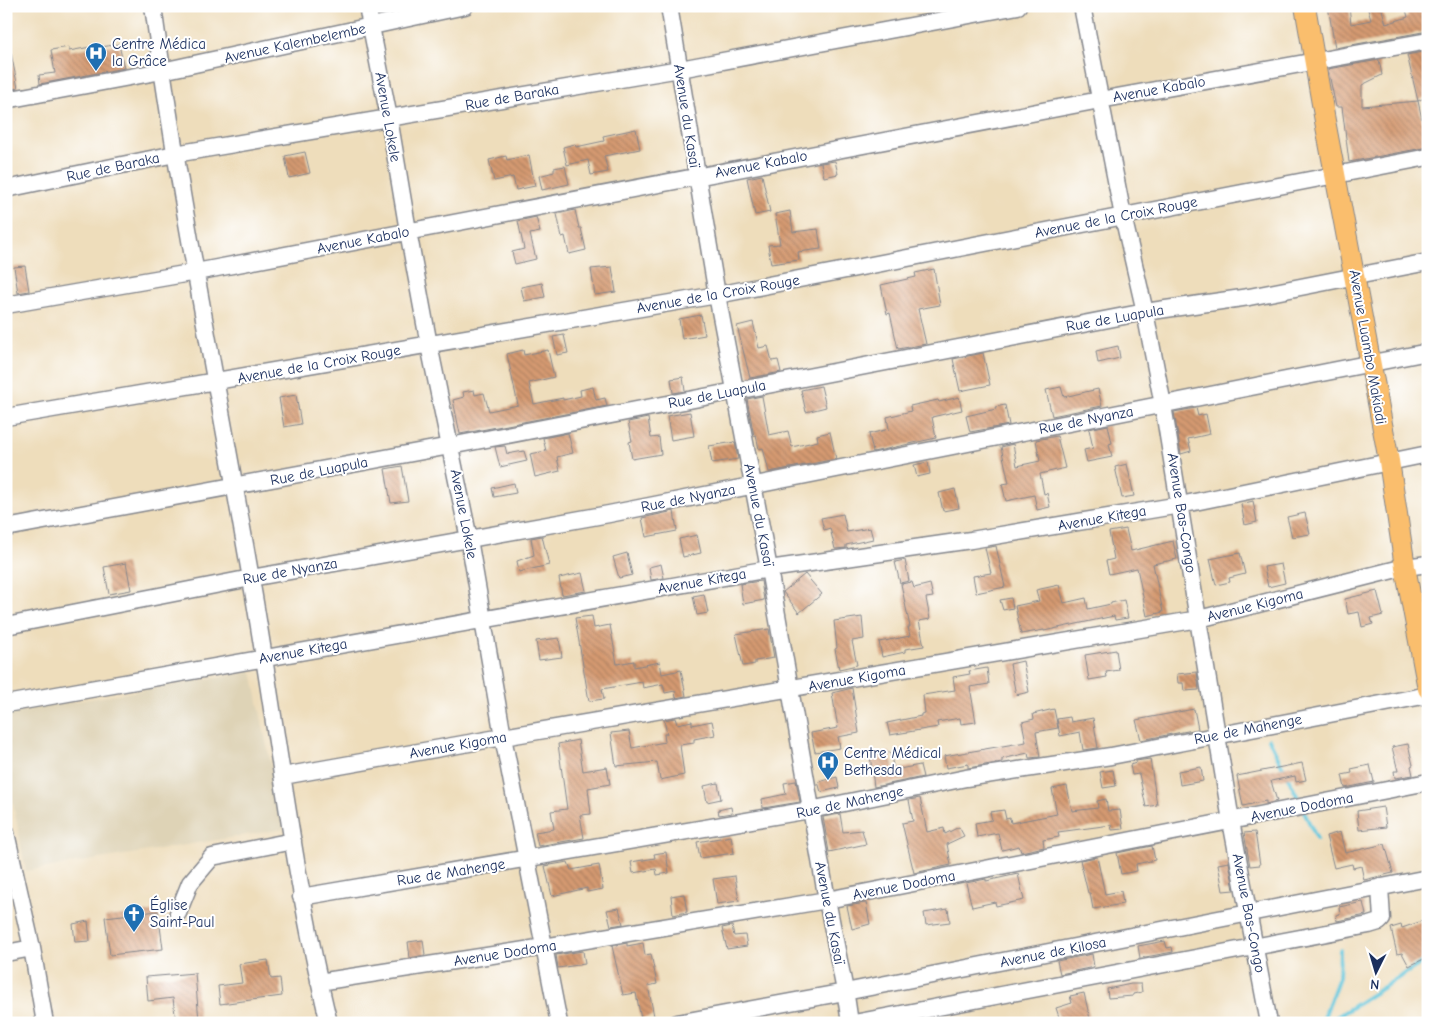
<svg xmlns="http://www.w3.org/2000/svg" width="1434" height="1029" font-family="'Comic Neue',sans-serif">
  <defs>
    <pattern id="building-back-hatch" width="6" height="6" patternUnits="userSpaceOnUse" patternTransform="scale(1.25)"><rect width="6" height="6" fill="#d59a71"/><path d="M-1 5l2 2M0 0l6 6M5-1l2 2" fill="none" stroke="#ac7e60"/></pattern>
  </defs>
  <rect width="100%" height="100%" fill="#fff"/>
  <filter id="ink" filterUnits="userSpaceOnUse"><feTurbulence type="fractalNoise" baseFrequency=".02" numOctaves="2"/><feDisplacementMap in="SourceGraphic" scale="10" xChannelSelector="R" yChannelSelector="G"/><feConvolveMatrix kernelMatrix="1 2 1 2 8 2 1 2 1" color-interpolation-filters="sRGB"/></filter>
  <filter id="wash" filterUnits="userSpaceOnUse"><feTurbulence type="fractalNoise" baseFrequency=".0096" numOctaves="4" result="noise"/><feDisplacementMap in="SourceGraphic" scale="20" xChannelSelector="R" yChannelSelector="G"/><feGaussianBlur stdDeviation="1.12" result="paint"/><feColorMatrix in="noise" values="0 0 0 0 0 0 0 0 0 0 0 0 0 0 0 0 0 1.4 0 .05"/><feComposite in="paint" operator="in"/></filter>
  <g filter="url(#wash)">
    <rect width="100%" height="100%" fill="#edb"/>
    <path fill="#ded3b6" d="M252,672L284,829L26,871L6,766V713Z"/>
    <g fill="none" stroke-linecap="round" stroke-linejoin="round">
      <path stroke="#5bc3d8" stroke-width="4" d="M1269,739L1299,800
        M1304,812L1317,839
        M1322,1023L1339,977L1340,950
        M1327,1023L1428,959"/>
    </g>
    <g id="blocks">
      <path fill="url(#building-back-hatch)" d="M1328,6H1349L1351,24L1371,20L1367,6H1381L1386,24L1408,17L1405,6H1428V31L1335,48Z
        M119,44L124,68L40,84L39,75L55,73L51,50L69,47V51L96,46V48Z
        M1428,51V96L1418,101L1407,55Z
        M11,53L18,88L6,90V54Z
        M1379,60L1382,75L1362,85V106L1418,101L1428,147L1349,162L1342,107H1336L1328,69Z
        M636,129L640,149L604,156L608,172L591,175L588,160L567,165L563,147L575,144L576,147L604,141L603,136Z
        M305,152L310,173L289,178L285,156Z
        M529,155L535,186L516,190L513,177L494,181L489,160L506,156L507,160Z
        M835,161L838,174L824,177L821,163Z
        M565,166L569,184L542,190L539,176L554,172V168Z
        M762,175L770,212L755,215L747,178Z
        M575,210L579,228H581L586,250L569,254L565,236L562,237L557,214Z
        M790,211L793,232L818,229L821,249L798,252L799,260L771,264L768,245L780,244L775,214Z
        M536,217L540,232L530,234L536,259L515,264L512,252L524,249L518,221Z
        M25,266L29,291L18,293L14,267Z
        M612,267L616,292L595,295L591,269Z
        M934,269L940,305L918,309L926,344L898,349L890,313L887,314L881,285L916,277L915,273Z
        M542,283L545,297L524,301L521,287Z
        M701,315L705,335L682,339L679,319Z
        M753,322L759,348L768,346L772,361L778,360L781,372L750,378L737,326Z
        M564,335L568,353L557,355L553,337Z
        M1118,346L1120,358L1098,363L1096,351Z
        M523,350L524,355L548,350L554,377L529,383L534,404L563,398V400L581,396L580,390L593,387L596,400L605,398L607,406L460,434L453,400L464,397L463,392L474,390L475,395L484,393L489,411L518,405L507,354Z
        M983,353L990,385L960,391L953,359Z
        M683,377L685,391L673,393L671,379Z
        M821,386L826,407L806,412L801,390Z
        M1061,387L1064,397L1098,389L1102,406L1052,416L1046,390Z
        M296,395L301,424L284,427L279,398Z
        M762,396L769,435L788,431L792,447L818,441L817,435L830,432L836,459L769,472L763,448L759,449L756,435L754,436L747,399Z
        M959,397L962,410L932,417L936,438L873,452L869,434L889,429L887,417L911,411L910,406L938,400L939,402Z
        M1005,405L1009,425L970,432L966,416L996,409L995,407Z
        M1196,408L1198,416L1206,414L1210,434L1188,439L1191,451L1181,454L1174,412Z
        M690,412L694,436L671,440L667,416Z
        M648,418L651,438L659,437L661,454L632,459L629,442L632,441L628,422Z
        M1108,425L1112,443L1109,444L1112,457L1087,462L1084,450L1093,448L1089,429Z
        M568,433L573,453L557,457L560,471L535,477L530,454L546,451L543,438Z
        M1057,436L1065,468L1040,474L1044,494L1047,493L1050,507L1037,510L1034,495L1006,501L1002,484L1009,483L1001,447L1013,444L1017,466L1040,461L1036,440Z
        M735,442L738,459L712,463L709,446Z
        M505,446L507,454L524,451L527,461L500,467L495,447Z
        M928,462L930,474L917,477L914,465Z
        M1127,464L1134,496L1122,498L1115,467Z
        M402,466L408,501L391,503L385,469Z
        M514,483L516,493L494,497L492,488Z
        M955,489L959,508L943,511L939,493Z
        M1253,501L1257,522L1245,525L1241,504Z
        M674,511L677,531L646,537L642,518Z
        M1305,513L1310,534L1292,537L1287,517Z
        M843,514L847,532L870,528L873,539L846,545V548L835,549L830,528L824,530L821,518Z
        M1126,529L1131,551L1173,541L1177,559L1153,564L1163,612L1147,616L1137,568L1109,574L1106,561L1114,559L1109,532Z
        M697,535L701,553L683,557L679,539Z
        M542,536L549,565L519,572L517,561L534,555L531,538Z
        M996,546L1005,587L976,593L973,576L991,573L985,548Z
        M627,553L632,575L619,578L613,557Z
        M1240,553L1245,574L1229,578L1230,582L1216,585L1210,559Z
        M905,560L909,581L900,583L895,562Z
        M126,563L131,590L109,594L104,567Z
        M661,564L664,578L651,580L649,567Z
        M1281,564L1285,583L1268,587L1264,567Z
        M582,573L586,591L562,595L559,578Z
        M805,574L822,594L799,613L783,592Z
        M761,581L764,600L743,604L740,584Z
        M912,582L914,588L930,584L933,597L926,598L930,619L919,621L924,646L905,649V652L882,657L879,642L910,636L908,627H910L901,584Z
        M1059,585L1064,603L1086,598L1088,609L1111,604V603L1124,600L1128,618L1115,620L1114,616L1044,631V630L1021,634L1015,606L1039,601L1036,590Z
        M1377,591L1383,615L1371,618L1373,624L1362,627L1359,612L1348,614L1345,599Z
        M704,594L708,613L697,615L693,596Z
        M1011,598L1013,608L1003,610L1000,600Z
        M592,616L594,628L610,625L617,664L634,661V667L660,662L662,674L681,670L686,696L676,698L675,691L665,693L663,684L643,688L642,682L602,689L604,699L589,701L575,618Z
        M862,617L864,639L852,641L857,665L839,669L835,649L837,648L834,621Z
        M769,629L774,658L755,661V664L743,666L736,634Z
        M559,638L562,657L539,660L536,641Z
        M1116,650L1119,670L1106,672L1107,677L1089,680L1085,655Z
        M1023,661L1029,692L1016,695L1010,664Z
        M987,668L989,684L970,687L976,722L961,724L960,718L937,722L938,727L890,735L887,723L921,716V714L925,713L923,695L955,690L953,677L970,674L969,671Z
        M1197,672L1199,690L1184,691L1183,683H1178L1177,674Z
        M852,688L859,733L838,737L840,748L815,752L811,733L838,728L832,693Z
        M1054,709L1058,728L1036,732L1040,757L1029,758L1028,753L1002,759V762L968,768V764L946,768L944,756L1026,742L1022,722L1034,719L1033,714Z
        M1194,709L1198,729L1141,740L1136,720Z
        M1070,717L1071,722L1093,718L1098,748L1083,750L1080,732L1060,736L1057,719Z
        M675,718L677,724L692,721V725L712,721L715,735L694,739V743L680,745L684,775L660,780L657,762L616,766L611,733L629,731L632,748L665,742L664,734H667L664,720Z
        M578,740L583,771L607,767L610,784L588,788L591,814L580,815L584,838L538,846L535,832L554,829L551,811L567,809L558,744Z
        M1408,744L1413,765L1411,766L1413,775L1395,778L1394,771H1398L1392,747Z
        M890,752L894,770L920,765L923,777L874,787L870,755Z
        M1150,759L1157,805L1146,807L1139,774L1132,775L1130,765L1136,763V761Z
        M1302,763L1306,780L1296,782L1295,776L1271,781L1277,801L1266,804V801L1243,806L1237,776Z
        M1370,765L1374,782L1345,788L1342,775L1352,773L1351,769Z
        M1201,767L1203,781L1180,785L1178,771Z
        M1113,770L1116,786L1103,788L1100,772Z
        M837,777L839,788L821,792L818,782Z
        M796,781L800,802L763,808L762,799L786,794L784,783Z
        M718,783L721,799L707,802L704,786Z
        M1067,786L1072,811L1098,808L1097,801L1106,799L1108,811L1120,810L1123,829L1112,830L1111,825L1058,832L1059,837L1043,840L1044,847L1021,852L1019,846L1002,850L998,833L977,837L975,823L992,820L990,812L1004,810L1006,819L1010,818L1011,823L1057,814L1052,789Z
        M920,798L927,832L944,828L945,834L959,827L964,836L947,844L951,865L914,873L902,823L913,821L909,800Z
        M731,807L732,813L719,815L718,810Z
        M1383,807L1386,827L1359,830L1357,811Z
        M840,814L843,832L862,830L866,844L829,852L823,817Z
        M1255,832L1260,865L1250,866L1244,833Z
        M1340,832L1345,853L1385,844L1393,873L1364,880L1361,866L1353,868L1352,864L1334,868L1326,836Z
        M731,836L734,853L700,858L697,842Z
        M1152,846L1155,860L1136,864L1137,871L1121,874L1117,853Z
        M666,852L669,873L657,875L656,869L633,873L631,862L655,858L654,854Z
        M1097,857L1105,894L1121,891L1123,904L1093,909L1090,893H1088L1080,860Z
        M568,862L571,870L599,865L603,889L587,892V888L552,896L545,866Z
        M1229,862L1234,890L1223,891L1218,864Z
        M1018,874L1024,900L996,906L995,902L972,907L966,883L986,879V881Z
        M735,876L739,901L717,904L713,879Z
        M684,894L687,912L673,915L671,896Z
        M1363,902L1366,915L1337,921L1336,915L1340,914L1339,907Z
        M866,903L870,924L852,929L847,906Z
        M619,908L623,924L611,926L607,910Z
        M948,909L950,922L926,925L924,913Z
        M158,911L163,949L110,955L105,917Z
        M1425,920L1428,928V957L1409,966L1402,953L1397,954L1391,928L1401,925L1402,928Z
        M88,921L90,941L75,942L73,924Z
        M732,926L734,936L745,935L747,946L727,949L722,928Z
        M423,940L425,955L410,958L408,942Z
        M1165,941L1167,948L1172,947L1173,952L1140,958L1138,946Z
        M627,943V946L643,943L645,955L651,954L657,984L648,986L654,1016L641,1019L636,993L623,995L612,946Z
        M583,951L585,964L558,968L556,955Z
        M1092,954L1094,967L1060,974L1057,961Z
        M268,960L271,979L280,978L282,996L220,1004L218,986L242,983L239,964Z
        M195,973L199,1021L176,1023L173,998L148,1001L146,977Z
        M1131,984H1141L1142,992L1133,994V996L1108,998L1107,989Z
        M1084,993L1090,1019L1077,1023L1076,1019L1061,1023L1056,1008L1072,1003L1070,996Z"/>
    </g>
  </g>
  <g filter="url(#ink)">
    <use href="#blocks" fill-opacity="0" stroke="#84868c" stroke-width="1"/>
    <g fill="none" stroke-linecap="round" stroke-linejoin="round">
      <g stroke="#84868c" stroke-width="19">
        <path id="minor" d="M153,6C179,198 218,388 251,579C277,727 293,877 329,1023
          M367,6L389,118L408,231L429,345L469,539L503,737L559,1023
          M669,6L717,295L769,569L827,900L846,996L850,1023
          M1082,6L1123,216L1145,312L1163,405L1231,821L1269,1023
          M6,100L162,71L465,6
          M6,189L175,154L680,69L1018,6
          M6,305L196,272L1100,100L1428,41
          M6,417L717,295L1428,157
          M6,528L450,446L1145,312L1249,297L1428,262
          M6,626L251,578L609,514L1428,352
          M6,704L769,569L971,540L1180,505L1428,454
          M283,776L503,737L1199,619L1405,567L1428,564
          M6,833L32,948L45,1023
          M301,897L810,810L966,778L1111,756L1428,695
          M178,913L190,883L212,857L293,841
          M6,953L32,948
          M319,982L544,947L827,900L1428,782
          M677,1023L845,992L1428,878
          M854,1023L1369,925L1379,922L1382,919L1380,887"/>
      </g>
      <g stroke="#84868c" stroke-width="22">
        <path id="major" d="M1305,6L1325,121L1389,461L1405,567L1428,689"/>
      </g>
      <use href="#minor" stroke="#fff" stroke-width="16"/>
      <use href="#major" stroke="#fabe6d" stroke-width="20"/>
    </g>
  </g>
  <defs>
    <g id="hospital-pin" transform="scale(1.125)"><path d="M0 17L-7.5 6A9.5 9.5 0 1 1 7.5 6Z" fill="#1f6fb2" stroke="#fff"/><path d="M-5-5h3v3.5h4V-5h3V5h-3V1.5h-4V5h-3Z" fill="#fff"/></g>
    <g id="church-pin" transform="scale(1.125)"><path d="M0 17L-7.5 6A9.5 9.5 0 1 1 7.5 6Z" fill="#1f6fb2" stroke="#fff"/><path d="M-1.2-6h2.4v3.5h3.3v2.4h-3.3V6h-2.4V-.1h-3.3v-2.4h3.3Z" fill="#fff"/></g>
  </defs>
  <g fill-rule="evenodd">
    <use href="#hospital-pin" x="96" y="53"/>
    <use href="#hospital-pin" x="828" y="762"/>
    <use href="#church-pin" x="134" y="914"/>
  </g>
  <g text-anchor="middle" stroke-width="4" stroke-linejoin="round" paint-order="stroke">
    <g font-size="15" fill="#1b2f5e" stroke="#fff">
      <text transform="translate(295 43) rotate(-12)" y="5">Avenue Kalembelembe</text>
      <text transform="translate(1159 89) rotate(-10)" y="5">Avenue Kabalo</text>
      <text transform="translate(512 97) rotate(-10)" y="5">Rue de Baraka</text>
      <text transform="translate(687 116) rotate(81)" y="5">Avenue du Kasaï</text>
      <text transform="translate(388 117) rotate(80)" y="5">Avenue Lokele</text>
      <text transform="translate(761 164) rotate(-11)" y="5">Avenue Kabalo</text>
      <text transform="translate(113 167) rotate(-12)" y="5">Rue de Baraka</text>
      <text transform="translate(1116 217) rotate(-11)" y="5">Avenue de la Croix Rouge</text>
      <text transform="translate(363 240) rotate(-11)" y="5">Avenue Kabalo</text>
      <text transform="translate(718 294) rotate(-10)" y="5">Avenue de la Croix Rouge</text>
      <text transform="translate(1115 318) rotate(-10)" y="5">Rue de Luapula</text>
      <text transform="translate(1368 347) rotate(80)" y="5">Avenue Luambo Makiadi</text>
      <text transform="translate(319 364) rotate(-10)" y="5">Avenue de la Croix Rouge</text>
      <text transform="translate(717 394) rotate(-11)" y="5">Rue de Luapula</text>
      <text transform="translate(1086 420) rotate(-11)" y="5">Rue de Nyanza</text>
      <text transform="translate(319 471) rotate(-11)" y="5">Rue de Luapula</text>
      <text transform="translate(688 498) rotate(-11)" y="5">Rue de Nyanza</text>
      <text transform="translate(1182 513) rotate(81)" y="5">Avenue Bas-Congo</text>
      <text transform="translate(464 514) rotate(79)" y="5">Avenue Lokele</text>
      <text transform="translate(759 515) rotate(79)" y="5">Avenue du Kasaï</text>
      <text transform="translate(1102 518) rotate(-10)" y="5">Avenue Kitega</text>
      <text transform="translate(290 571) rotate(-10)" y="5">Rue de Nyanza</text>
      <text transform="translate(702 581) rotate(-10)" y="5">Avenue Kitega</text>
      <text transform="translate(1255 605) rotate(-14)" y="5">Avenue Kigoma</text>
      <text transform="translate(303 651) rotate(-10)" y="5">Avenue Kitega</text>
      <text transform="translate(857 678) rotate(-10)" y="5">Avenue Kigoma</text>
      <text transform="translate(1248 729) rotate(-11)" y="5">Rue de Mahenge</text>
      <text transform="translate(458 745) rotate(-10)" y="5">Avenue Kigoma</text>
      <text transform="translate(850 802) rotate(-12)" y="5">Rue de Mahenge</text>
      <text transform="translate(1302 807) rotate(-11)" y="5">Avenue Dodoma</text>
      <text transform="translate(451 872) rotate(-9)" y="5">Rue de Mahenge</text>
      <text transform="translate(904 885) rotate(-11)" y="5">Avenue Dodoma</text>
      <text transform="translate(830 913) rotate(79)" y="5">Avenue du Kasaï</text>
      <text transform="translate(1249 913) rotate(79)" y="5">Avenue Bas-Congo</text>
      <text transform="translate(1053 952) rotate(-11)" y="5">Avenue de Kilosa</text>
      <text transform="translate(505 953) rotate(-9)" y="5">Avenue Dodoma</text>
    </g>
    <g font-size="15" fill="#1b2f5e" stroke="#fff" text-anchor="start">
      <text x="112" y="49">Centre Médica<tspan x="112" dy="17">la Grâce</tspan></text>
      <text x="844" y="758">Centre Médical<tspan x="844" dy="17">Bethesda</tspan></text>
      <text x="150" y="910">Église<tspan x="150" dy="17">Saint-Paul</tspan></text>
    </g>
  </g>
  <rect width="1434" height="1029" fill="none" stroke="#fff" stroke-width="25"/>
  <g transform="translate(1376 972) rotate(185)" stroke="#ffffff" stroke-width="4" paint-order="stroke">
  <path d="M0-4L9 19L0 12L-9 19Z" fill="#1b2f5e"/>
  <text y="-8" font-size="14" font-weight="bold" text-anchor="middle" fill="#1b2f5e">N</text>
  </g>
</svg>
